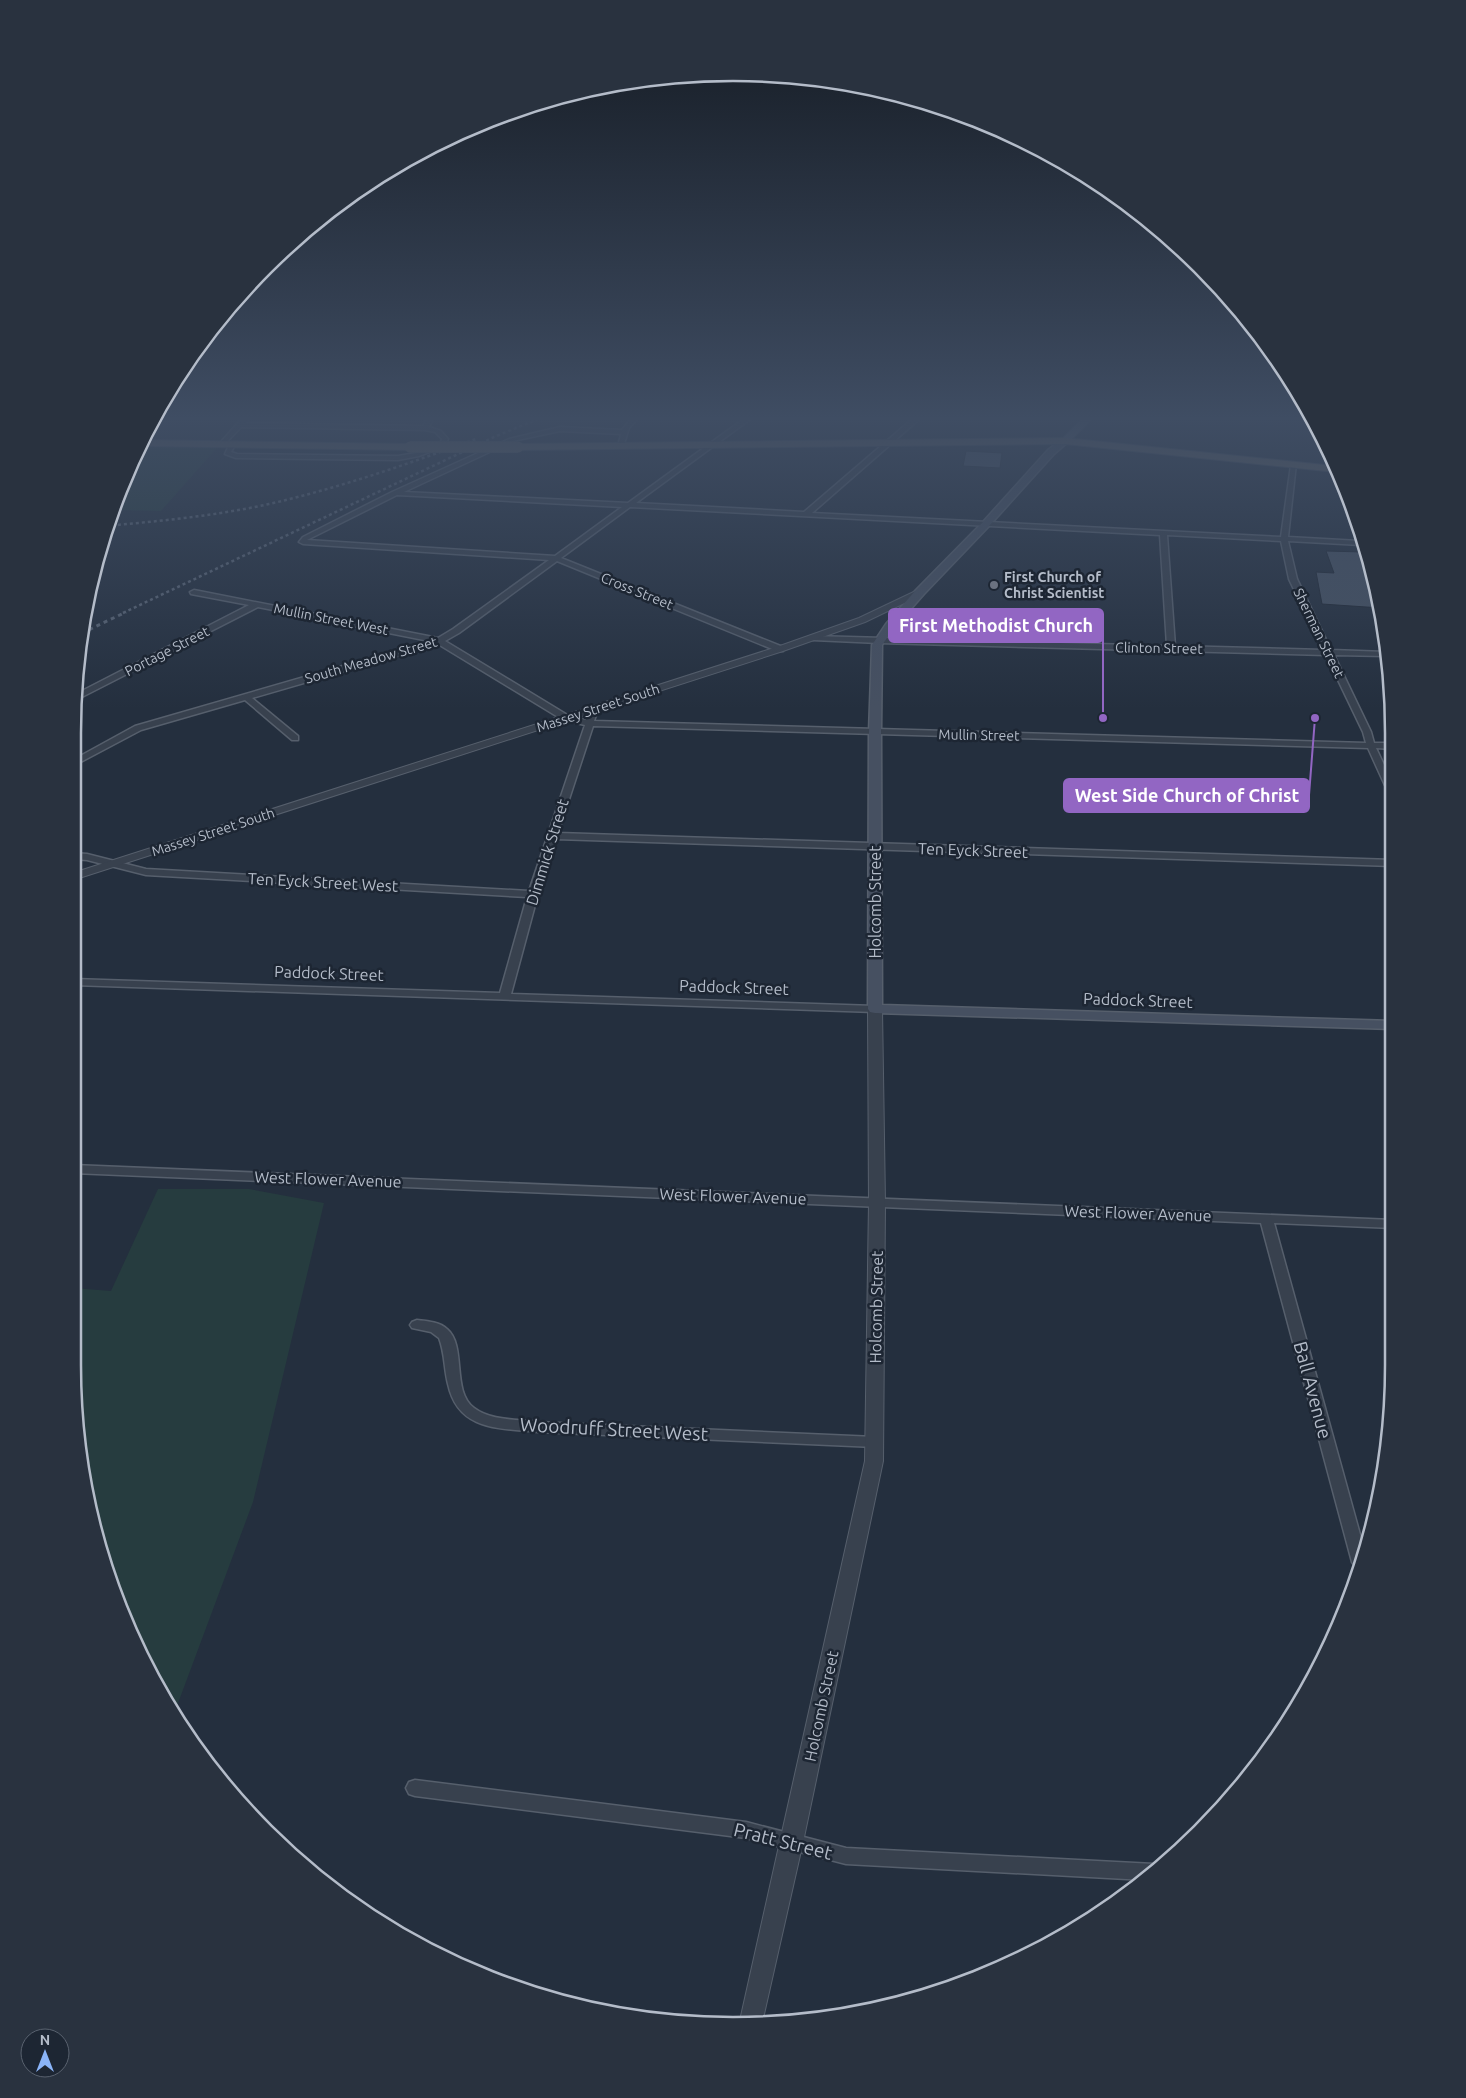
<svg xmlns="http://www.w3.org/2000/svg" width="1466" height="2098" font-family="Ubuntu,sans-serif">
  <rect width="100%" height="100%" fill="#242f3e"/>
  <path fill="#263c3f" d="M141,446L217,448L161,511L112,510Z
    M158,1189H249L324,1203L253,1502L174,1714L123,1618L95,1536L73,1365V1288L111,1291Z"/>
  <path fill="#455162" stroke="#1f2835" d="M966,451L1002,453L1000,468L963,466Z
    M1326,551L1363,552L1381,608L1322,604L1316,572L1334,573Z"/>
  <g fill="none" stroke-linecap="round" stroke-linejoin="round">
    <g stroke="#565f6c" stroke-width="3">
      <path id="minor" d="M245,415H252L245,423L423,426L429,415H435L429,427L441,431L448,439L445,446L419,456L398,460L236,458L225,454L229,445L232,443L235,445L231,452L237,454L398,456L416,453L440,444L442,439L435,432L425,430L241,427L224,445H220V443Z
        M634,415H641L629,428L623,447L618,446L621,434L560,431L513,441L404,492L628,503L749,415H756L636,503L804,512L917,415H924L812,513L1281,537L1291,465L1296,464L1288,537L1359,541L1361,545L1288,541L1297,579L1331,650L1386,652V656L1334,655L1371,732L1374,743H1393V749L1376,748L1393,784V795L1388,792L1368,748L593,726L558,833L1393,860V866L556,839L538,894L511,994L875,1006L880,1009L875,1012L73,985V979L500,993L527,897L146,875L87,860L73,859V853L87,854L146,869L529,891L585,725L563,720L438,644L252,698L298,736V740H292L245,700L141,730L73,766V760L135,726L429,641L258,607L76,700V694L249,605L191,594L190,592L194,590L438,638L453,629L549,560L303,544L299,542L303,537L392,492L509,439L560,427L622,430ZM397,495L622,507L555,556L307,540ZM630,507L1160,535L1167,646L813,636L809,638L813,640L879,643L1326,655L1363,732L1366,743L594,721L598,709L594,706L590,709L586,720L569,716L445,641L459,633L557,561L777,651H783V647L561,558ZM1167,535L1281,541L1289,579L1323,650L1175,646Z
        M73,1165L1393,1220V1228L1274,1223L1364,1549L1358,1568L1355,1566L1352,1562L1261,1223L73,1173Z
        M417,1320C426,1321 440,1322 447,1329C467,1346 451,1391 474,1408C491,1421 517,1419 538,1422L875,1437L880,1438L882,1442L880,1446L875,1447L538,1432C499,1428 458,1431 448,1384C444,1369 445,1353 439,1338L431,1332L412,1328L410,1325L412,1322Z
        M415,1780L746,1822L846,1848L1154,1864L1161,1867L1145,1880L846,1864L746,1838L415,1796L409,1794L406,1788L409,1782Z"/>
    </g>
    <g stroke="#565f6c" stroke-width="2">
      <path id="tertiary" d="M920,589L925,592L923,594L865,622L783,651L73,880V873L777,647L859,618Z
        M875,1005L882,1009L885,1203L883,1461L803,1842L762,2023L739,2025L865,1461L869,1203L868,1009Z"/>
    </g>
    <g stroke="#565f6c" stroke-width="3">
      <path id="secondary" d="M1062,439L1069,441L1054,454L989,526L924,594L894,628L882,645L881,732L882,1005L1393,1021V1029L875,1013L870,1012L868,1009L869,732L872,645L886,624L916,590L983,522L1048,450Z"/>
    </g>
    <g stroke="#414a57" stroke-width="2">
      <path id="primary" d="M1086,415H1096L1068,443H1062V439Z"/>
    </g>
    <g stroke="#434c59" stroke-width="2">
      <path id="trunk" d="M1065,438L1334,466L1336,472L1065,444L518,450L513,447L518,444Z
        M144,440L410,444L415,447L410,450L142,446Z"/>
    </g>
    <use href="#minor" fill="#38414e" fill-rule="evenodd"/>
    <use href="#tertiary" fill="#38414e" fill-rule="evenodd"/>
    <use href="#secondary" fill="#465061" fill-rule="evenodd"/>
    <use href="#primary" fill="#56606e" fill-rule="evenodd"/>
    <use href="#trunk" fill="#656462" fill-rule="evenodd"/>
    <path stroke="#5a6575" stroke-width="2.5" stroke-dasharray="3 3" stroke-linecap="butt" d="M106,526C160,521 215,516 269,504C339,488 408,464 476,439
      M123,613L494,437L548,415"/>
    <path stroke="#5a6575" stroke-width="3" stroke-dasharray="4 4" stroke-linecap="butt" d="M82,633L126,612"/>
    <g stroke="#434c59" stroke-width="12" stroke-linecap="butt">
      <path id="trunk-bridge" d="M410,447H518"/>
    </g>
    <use href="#trunk-bridge" stroke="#656462" stroke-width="11"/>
  </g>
  <linearGradient id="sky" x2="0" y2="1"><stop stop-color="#141a22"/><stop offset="0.59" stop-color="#3f4d63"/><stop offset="1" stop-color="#3f4d63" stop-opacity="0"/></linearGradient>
  <rect width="1466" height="709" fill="url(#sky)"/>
  <circle fill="#6b7280" stroke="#1d2633" stroke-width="2" cx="994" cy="585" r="5"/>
  <g text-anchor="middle" stroke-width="5" stroke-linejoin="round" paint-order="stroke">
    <g font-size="14" font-weight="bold" fill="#b4bcc9" stroke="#1d2633" text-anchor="start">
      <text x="1004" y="582">First Church of<tspan x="1004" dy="16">Christ Scientist</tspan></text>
    </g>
    <g font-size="14" fill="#b4bcc9" stroke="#1d2633">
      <text transform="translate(637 591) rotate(22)" y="5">Cross Street</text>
      <text transform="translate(331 619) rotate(11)" y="5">Mullin Street West</text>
      <text transform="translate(1319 633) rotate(64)" y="5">Sherman Street</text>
      <text transform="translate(1159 648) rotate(1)" y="5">Clinton Street</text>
      <text transform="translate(167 651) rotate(-27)" y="5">Portage Street</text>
      <text transform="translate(371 660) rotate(-16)" y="5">South Meadow Street</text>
      <text transform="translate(598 708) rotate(-18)" y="5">Massey Street South</text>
      <text transform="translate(979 735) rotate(1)" y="5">Mullin Street</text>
      <text transform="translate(213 832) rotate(-18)" y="5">Massey Street South</text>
    </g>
    <g font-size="16" fill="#b4bcc9" stroke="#1d2633">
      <text transform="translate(973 850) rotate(2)" y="6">Ten Eyck Street</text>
      <text transform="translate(547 852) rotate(-73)" y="6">Dimmick Street</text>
      <text transform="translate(323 882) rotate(3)" y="6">Ten Eyck Street West</text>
      <text transform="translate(875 902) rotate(-90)" y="6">Holcomb Street</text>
      <text transform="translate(329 973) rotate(2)" y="6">Paddock Street</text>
      <text transform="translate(734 987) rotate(2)" y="6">Paddock Street</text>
      <text transform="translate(1138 1000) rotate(2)" y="6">Paddock Street</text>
      <text transform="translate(328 1179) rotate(2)" y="6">West Flower Avenue</text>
      <text transform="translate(733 1196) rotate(2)" y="6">West Flower Avenue</text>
      <text transform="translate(1138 1213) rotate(2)" y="6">West Flower Avenue</text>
      <text transform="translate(876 1307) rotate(-89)" y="6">Holcomb Street</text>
      <text transform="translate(821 1706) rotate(-78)" y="6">Holcomb Street</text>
    </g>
    <g font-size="19" fill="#b4bcc9" stroke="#1d2633">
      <text transform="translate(1313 1390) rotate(75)" y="7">Ball Avenue</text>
      <text transform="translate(614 1429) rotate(3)" y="7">Woodruff Street West</text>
      <text transform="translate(783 1841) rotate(14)" y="7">Pratt Street</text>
    </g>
  </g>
  <path d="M0 0H1466V2098H0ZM733 81H733A652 652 0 0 1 1385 733V1365A652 652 0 0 1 733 2017H733A652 652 0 0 1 81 1365V733A652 652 0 0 1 733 81Z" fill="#29323f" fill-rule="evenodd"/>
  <path fill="none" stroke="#b4bcc9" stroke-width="2.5" d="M733 81H733A652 652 0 0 1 1385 733V1365A652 652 0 0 1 733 2017H733A652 652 0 0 1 81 1365V733A652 652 0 0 1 733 81Z"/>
  <path fill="none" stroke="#9266c3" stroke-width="2" d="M1103 718L1103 625M1315 718L1309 795"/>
  <g fill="#9266c3" stroke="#1d2633" stroke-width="2">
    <circle cx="1103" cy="718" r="5"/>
    <circle cx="1315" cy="718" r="5"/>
  </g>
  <g fill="#9266c3" stroke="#9266c3" stroke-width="2">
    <rect x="889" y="609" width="214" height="33" rx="5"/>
    <rect x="1064" y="779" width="245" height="33" rx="5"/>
  </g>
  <g font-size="18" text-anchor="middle" font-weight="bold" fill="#fff">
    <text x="996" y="632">First Methodist Church</text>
    <text x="1187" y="802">West Side Church of Christ</text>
  </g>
  <g transform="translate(45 2053)"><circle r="24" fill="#1d2633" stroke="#59626f"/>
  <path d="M0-4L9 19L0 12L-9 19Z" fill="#8ab4f8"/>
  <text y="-8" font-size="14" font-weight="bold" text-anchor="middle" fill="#b4bcc9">N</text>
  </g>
</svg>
